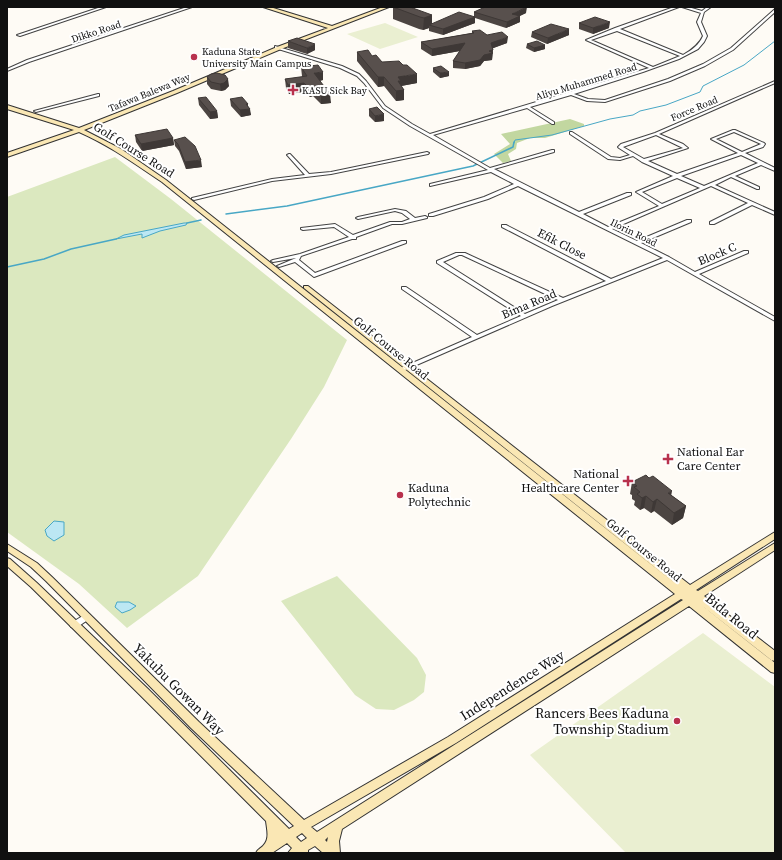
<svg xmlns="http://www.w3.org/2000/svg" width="782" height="860" font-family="'Source Serif 4',serif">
  <rect width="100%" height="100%" fill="#fefbf5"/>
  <path fill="#dbe8bf" d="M115,157L171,199L347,340L324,387L291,439L198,576L127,628L79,584L7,532V197Z
    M337,576L417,658L426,675L424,692L414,700L394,710L376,709L355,695L281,601Z"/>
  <path fill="#c2d7a0" d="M570,119L584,124V126L545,138H530L517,143L516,149L508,154L511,161L503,163L494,154L510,144L501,134Z"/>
  <path fill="#eaefd1" d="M385,23L418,37L380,49L347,34Z
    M703,633L775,687V853H626L530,755Z"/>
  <path fill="#bce7f3" stroke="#48a7c5" d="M184,223H187L186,225L160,231L142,238V234L116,239L124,235Z
    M54,521L64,522V535L54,541L47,536L45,530Z
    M117,602H129L136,606L130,610L122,613L115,607Z"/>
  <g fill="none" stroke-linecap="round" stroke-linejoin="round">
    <path stroke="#48a7c5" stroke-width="1" d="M514,143L515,140L552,135L610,119L633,115L640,111L666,105L700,92L703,86L744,65L775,41"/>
    <path stroke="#48a7c5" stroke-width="1.5" d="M226,214L287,206L473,166L513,147L514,142
      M187,223L201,220
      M7,267L44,259L71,249L116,239"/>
    <g stroke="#434343" stroke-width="2">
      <path id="street" d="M101,7H106L20,36L17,35Z
        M187,7H192L29,62L7,71V69L27,60Z
        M674,7H679L620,29L683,55C692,50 699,45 703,36L697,22L701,13L682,7H688L702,11L707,7H711L704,12L701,22L707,36L704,42L698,49L679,59L643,72L574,94L588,99L605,100L668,79L703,64L731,48L775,9V12L733,50L705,66L670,81L605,102L587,101L571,95L530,107L554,122V124H552L527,108L433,135L490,168L552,150H554V152L494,169L579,212L627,193H631V195L583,214L608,227L659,206L636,192L673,176L642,162L633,156L620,160L608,159L570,134V132H572L611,157L620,158L630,155L619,148L618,147L621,144L655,133L775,81V83L659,134L683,144L688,148L648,161L677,174L738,153L711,139L733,130H735L764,143L765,144L763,147L745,153L775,168V171L761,165L735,176L759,187V189H757L731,177L715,185L775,212V215L752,205L714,224H710V222L748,203L711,186L612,229L637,241L687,220H691V222L641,243L669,257L695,272L744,251H748V253L699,274L775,317V321L667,260L552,306L405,370H401L400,369L401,368L472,337L402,289V287H406L477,335L521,316L437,263V261L456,253H465L563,298L606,281L502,227V225H506L611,279L663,258L518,186L488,199L433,216H429V214L484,197L514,184L491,172L430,186V184L488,170L410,126L383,108L364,83L357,76L340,68L275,48V46L342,66L359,74L366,81L385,106L412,124L430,134L649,68L586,40L615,28ZM617,31L680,56L653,67L591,40ZM734,132L761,144L742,152L716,139ZM656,135L683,148L644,159L623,147ZM741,155L758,163L704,186L681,176ZM677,178L700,188L662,204L642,192ZM459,255H462L558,300L525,314L443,262Z
        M98,94H99V96L36,112L34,111Z
        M427,152L429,153L428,154L331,174L272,181L194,200L192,199V198L272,179L305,175L288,156L287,155L289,154H290L309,174L331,172Z
        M395,209L406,211L415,218L425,216L427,217V218L402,224H392L356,237V239H352L301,256L299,260L315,273L402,241H406V243L314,277L295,262L279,267L277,266L296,258L273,262L271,261L273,260L300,254L349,237L334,227L303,230L301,229V228L335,224L353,235L390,222H402L410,219L402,213L395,211L358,219L356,218L358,217Z
        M86,614L89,615L90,617L89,619C84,622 77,629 71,627L70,625L71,623Z"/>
    </g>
    <g stroke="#323232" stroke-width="2">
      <path id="secondary" d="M263,7H270L332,26L383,7H389L281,49L177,93L84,130L121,149L166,180L682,589L304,288V286H308L690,585L775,532V539L696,590L698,591L775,543V550L704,596L775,651V661L771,660L696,601L775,663V673L771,672L689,606L342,829L339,841L340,853H323L315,846L308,850V853H288L292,848L287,843L272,853H256C258,849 260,849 263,846C270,839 267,830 266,821L139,694L31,587L7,566V558L10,559L37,583L147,688L289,829L294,826L191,728L46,581L31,567L7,551V544L37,563L52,577L199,722L304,820L448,737L675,594L162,182C135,164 109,145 79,132L7,157V153L74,130L7,109V105L79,128L173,91L277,47L328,28ZM681,599L683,600L317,832L311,827L456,743ZM302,833L307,838L301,842L296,837ZM328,837L327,842L325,840Z"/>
    </g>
    <use href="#street" fill="#fff" fill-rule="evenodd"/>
    <use href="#secondary" fill="#fae7b4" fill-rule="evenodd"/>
  </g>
  <path fill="#4c4542" d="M393,7L432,15V24L474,17V12L526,13L520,16V22L506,28L475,18V23L443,35L429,31V28L423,30L419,29L393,19Z
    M579,23L609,28L593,34L579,29Z
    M472,31L487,35L507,43L493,48L492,60L484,61L480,66L465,69L453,68V61L460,51L432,56L421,49V42L472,33Z
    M532,32L569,35L547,44L531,37Z
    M288,41L315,50L307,54L288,48Z
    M527,44L545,45V49L534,52L526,48Z
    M357,52L372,56L417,83L401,86L404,90V100L396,101L384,86L378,87L357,61Z
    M301,67L323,80L320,81L331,103L321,104L313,96L310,97L304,92L289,94L286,88L285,79L302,77V76Z
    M433,68L449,76L440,78L433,72Z
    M207,77L229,86L225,90L221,91L211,89L207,84Z
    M198,98L217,111L218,118L210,119L199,105Z
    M230,99L248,106L251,115L241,117L231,106Z
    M369,109L384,121L375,122L369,116Z
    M135,135L173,138L174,145L142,151L136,142Z
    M174,140L202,167L186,169L179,151L175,146Z
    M632,482L671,495L686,506L683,518L672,525L654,511L651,513L644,508L640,510L634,505L635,501L632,499V495L630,494Z"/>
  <path fill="#3e3836" d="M527,7L526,13L515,18L520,16V22L506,28L507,22L512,14Z
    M432,15V26L429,25V28L423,30L424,18Z
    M475,17V23L443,35V29Z
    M610,22L609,28L593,34V28Z
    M569,29V35L547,44L548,38Z
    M508,37L507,43L491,49V43Z
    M465,43V50L432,56V49Z
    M315,44V50L307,54V48Z
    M545,45V49L534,52V48Z
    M493,50L492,60L484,61L480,66L465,69V63L484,55L489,51Z
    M323,72V80L315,81L314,73Z
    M449,72V76L440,78V73Z
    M417,74V83L401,86V90H404V100L396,101V91L398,77Z
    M378,77H384V86L378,87Z
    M228,79L229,86L225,90L221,91L220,84Z
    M304,83V92L289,94L288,85Z
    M309,88H313V96L310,97Z
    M330,94L331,103L321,104V96Z
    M246,104H248V109H250L251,115L241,117L240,110Z
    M217,111L218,118L210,119V112Z
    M384,114V121L375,122V116Z
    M173,138L174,145L142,151L141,144Z
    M201,160L202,167L186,169L185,162Z
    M672,491L670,502L668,493Z
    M646,496L644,508L640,510L642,498Z
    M657,499L654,511L651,513L653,502Z
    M686,506L683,518L672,525L674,513Z"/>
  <path fill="#58504d" stroke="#3e3836" d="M393,7H410L432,15L424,18L420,17Z
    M485,7H527L512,14L520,16L507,22L474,12Z
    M459,12L475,17L443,29L429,25Z
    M595,17L610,22L593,28L579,23Z
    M551,24L569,29L548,38L532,32Z
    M480,30L487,35L502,32L508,37L491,43L493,50L489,51L493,53L484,55L480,60L465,63L453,61L465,43L432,49L421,42L474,33L472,31Z
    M297,38L315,44L307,48L288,41Z
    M537,41L545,45L534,48L527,44Z
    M368,50L372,56L376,55L382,62L399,61L403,65H407L417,74L398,77L401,81H398L404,90L396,91L384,77H378L357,52Z
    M318,65L323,72L314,73L330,94L321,96L313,88H309L304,83L288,85L285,79L307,76L301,67Z
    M441,66L449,72L440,73L433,68Z
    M217,73L225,75L228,79L224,83L220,84L211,82L207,77L211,74Z
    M206,97L217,111L210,112L198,98Z
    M242,97L248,104H246L250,109L240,110L230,99Z
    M377,107L384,114L375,116L369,109Z
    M167,129L173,138L141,144L135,135Z
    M185,137L195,146L201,160L185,162L178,144L174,140Z
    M646,475L649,478L653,476L672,491L668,493L686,506L674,513L657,499L653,502L646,496L642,498L637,494L640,492L634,487L637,486L632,482Z"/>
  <g fill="#b8314d" stroke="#fff" stroke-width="1.5">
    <circle cx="194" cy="57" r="4"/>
    <path d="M291 84h4v4h4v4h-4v4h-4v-4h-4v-4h4z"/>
    <path d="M666 453h4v4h4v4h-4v4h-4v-4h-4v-4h4z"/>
    <path d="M626 475h4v4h4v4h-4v4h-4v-4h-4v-4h4z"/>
    <circle cx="400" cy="495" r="4"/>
    <circle cx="677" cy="721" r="4"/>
  </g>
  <g text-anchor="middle" stroke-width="4" stroke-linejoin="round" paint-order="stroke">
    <g font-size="10" fill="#101010" stroke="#fff">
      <text transform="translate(96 31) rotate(-18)" y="4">Dikko Road</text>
      <text transform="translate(586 81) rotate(-17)" y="4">Aliyu Muhammed Road</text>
      <text transform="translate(149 92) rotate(-22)" y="4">Tafawa Balewa Way</text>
      <text transform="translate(694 108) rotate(-23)" y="4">Force Road</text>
      <text transform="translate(634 232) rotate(26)" y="4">Ilorin Road</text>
    </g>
    <g font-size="10" fill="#101010" stroke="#fff" text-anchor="start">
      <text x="202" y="55">Kaduna State<tspan x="202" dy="12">University Main Campus</tspan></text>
      <text x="302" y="94">KASU Sick Bay</text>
    </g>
    <g font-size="12" fill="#101010" stroke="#fff">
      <text transform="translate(134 150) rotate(32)" y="4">Golf Course Road</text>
      <text transform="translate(562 244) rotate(27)" y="4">Efik Close</text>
      <text transform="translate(717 254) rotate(-23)" y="4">Block C</text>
      <text transform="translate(529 304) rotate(-23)" y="4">Bima Road</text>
      <text transform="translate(391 348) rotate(39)" y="4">Golf Course Road</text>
      <text transform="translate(644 550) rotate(39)" y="4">Golf Course Road</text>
    </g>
    <g font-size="12" fill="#101010" stroke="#fff" text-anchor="start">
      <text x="677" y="456">National Ear<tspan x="677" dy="14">Care Center</tspan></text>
      <text x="619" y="478" text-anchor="end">National<tspan x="619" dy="14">Healthcare Center</tspan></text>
      <text x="408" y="492">Kaduna<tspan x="408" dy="14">Polytechnic</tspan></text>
    </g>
    <g font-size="14" fill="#101010" stroke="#fff">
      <text transform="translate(732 616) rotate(39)" y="5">Bida Road</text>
      <text transform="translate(512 685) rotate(-32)" y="5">Independence Way</text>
      <text transform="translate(179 689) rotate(45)" y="5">Yakubu Gowan Way</text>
    </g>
    <g font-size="14" fill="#101010" stroke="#fff" text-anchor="end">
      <text x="669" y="718">Rancers Bees Kaduna<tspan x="669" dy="16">Township Stadium</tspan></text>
    </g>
  </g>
  <rect width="782" height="860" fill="none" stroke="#101010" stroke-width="16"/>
</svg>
